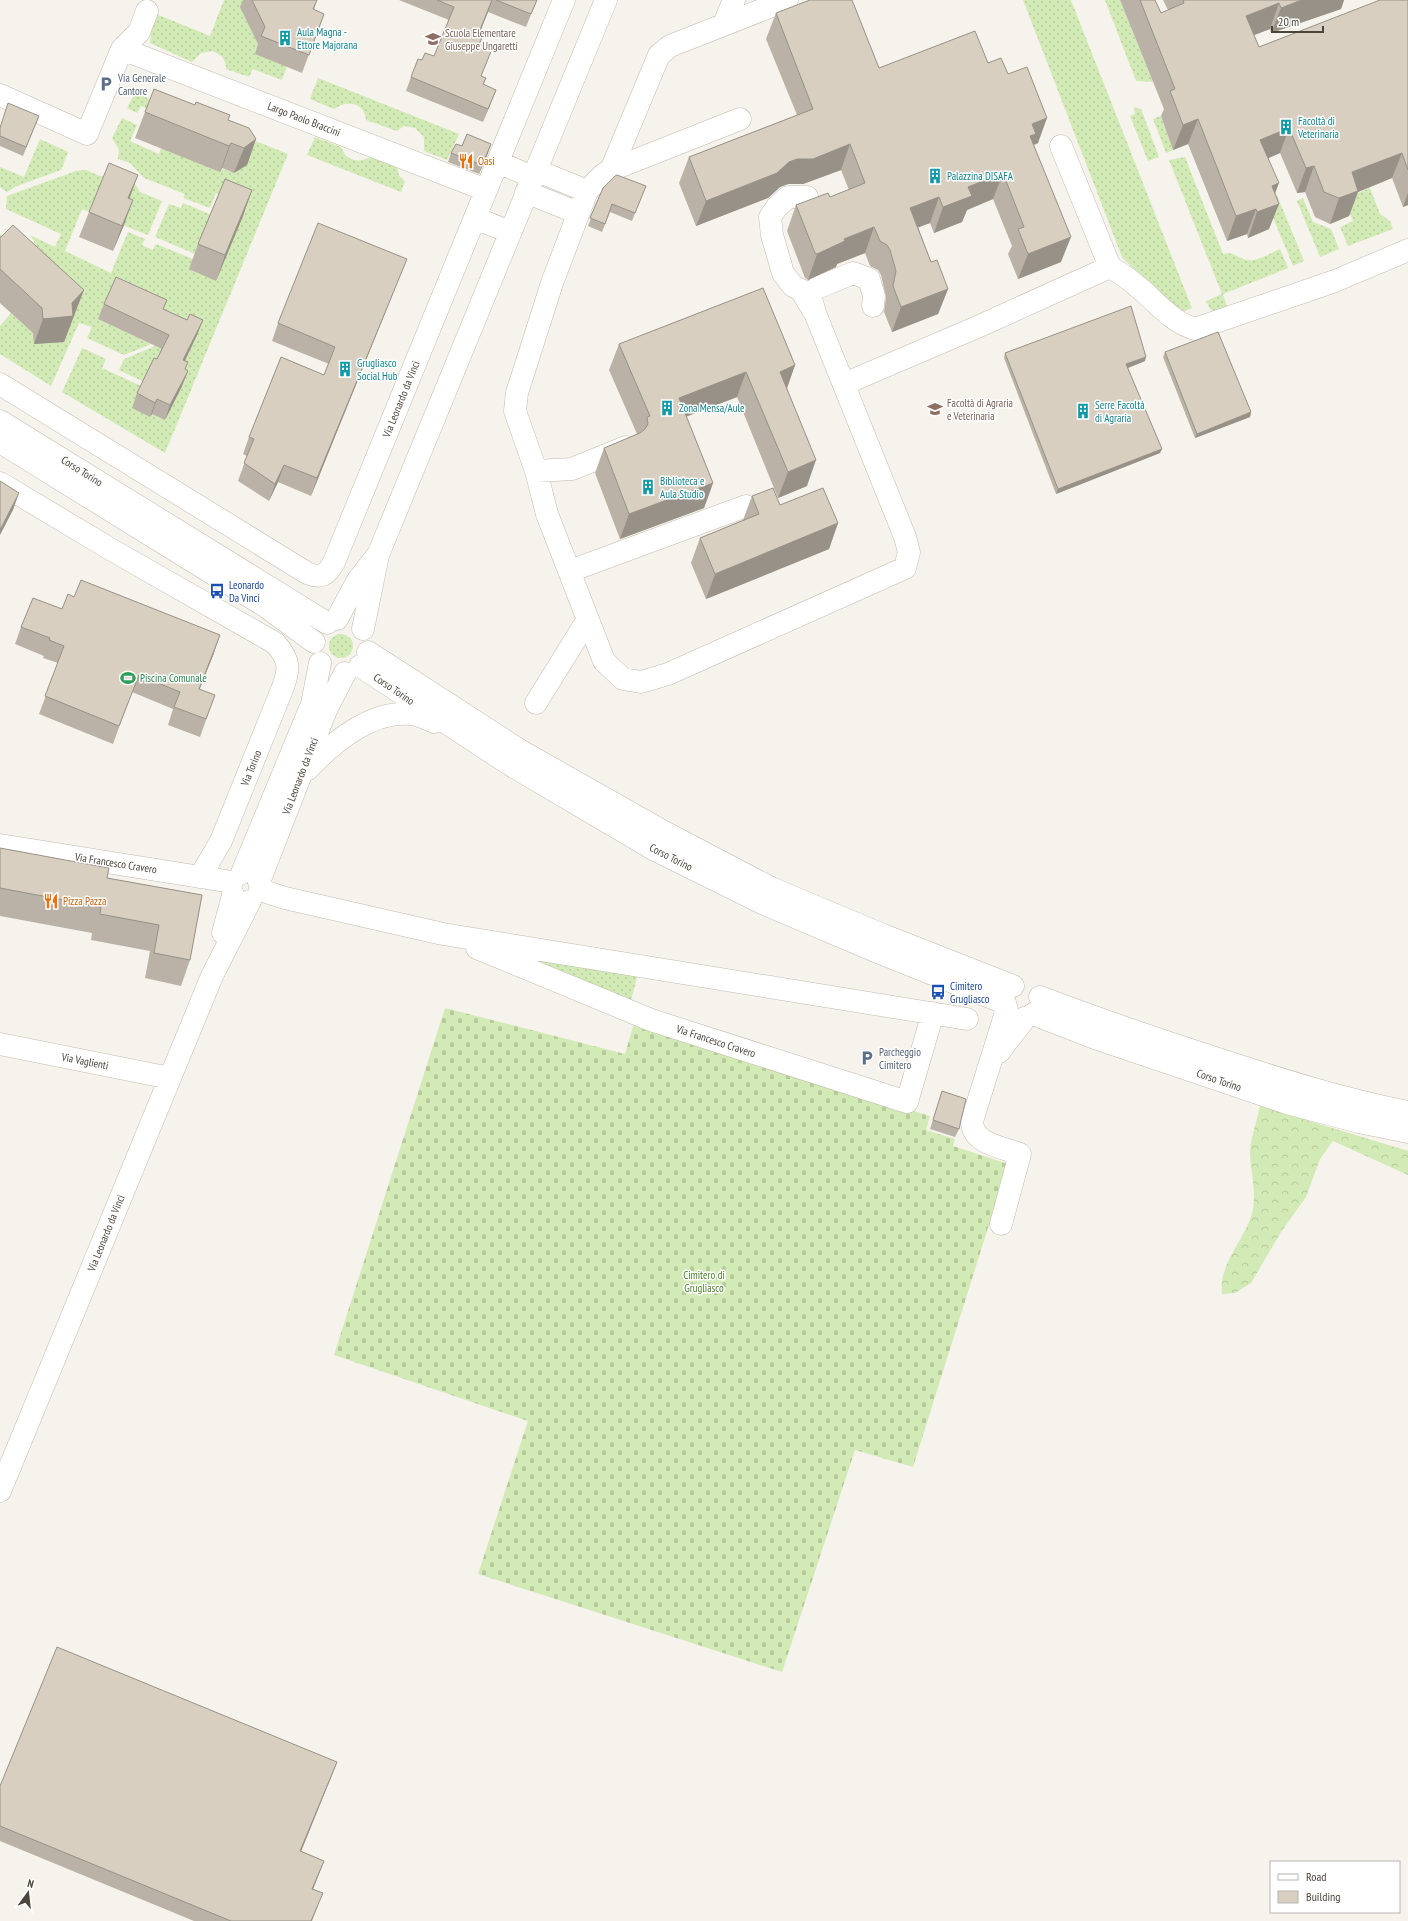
<svg xmlns="http://www.w3.org/2000/svg" width="1408" height="1921" font-family="'PT Sans Narrow',sans-serif">
  <defs>
    <pattern id="grass-dots" width="8" height="8" patternUnits="userSpaceOnUse"><rect width="8" height="8" fill="#d2eab5"/><path d="M2 2h.1M6 6h.1" fill="none" stroke="#b6ca9c" stroke-width="1.8" stroke-linecap="round"/></pattern>
    <pattern id="forest-crowns" width="20" height="18" patternUnits="userSpaceOnUse"><rect width="20" height="18" fill="#d2eab5"/><path d="M2 6a3 3 0 1 1 6 0M12 15a3 3 0 1 1 6 0" fill="none" stroke="#b6ca9c"/></pattern>
    <pattern id="cemetery-stones" width="16" height="16" patternUnits="userSpaceOnUse"><rect width="16" height="16" fill="#d2eab5"/><path d="M2 7V4a2 2 0 0 1 4 0v3zM10 15v-3a2 2 0 0 1 4 0v3z" fill="#b6ca9c"/></pattern>
  </defs>
  <rect width="100%" height="100%" fill="#f6f3ec"/>
  <path fill="url(#grass-dots)" d="M224,0H243L287,66L282,80L253,69L249,77L226,69C226,59 221,54 212,51L201,53L192,62L150,43L151,36L145,34L154,13L210,36Z
    M1023,0H1071L1192,308L1178,314L1122,257Z
    M1105,0H1120L1153,82L1136,81Z
    M318,78L459,134L447,160L424,151V137L415,128L404,126L397,131L366,120C365,102 347,100 334,109L310,99Z
    M135,93L288,154L165,453L62,392L82,348L106,359L102,368L141,386L150,417L152,414L165,420L178,375L197,335L98,319L151,344L124,355L87,338L92,327L79,323L51,386L0,354V326L11,313L24,325L64,342L0,254V234L36,250L34,241L30,235L55,247L61,234L6,209L7,196L76,171L86,170L100,176L131,177L140,192L162,201L148,235L82,209L65,251L111,273L128,232L145,239L142,245L153,250L156,244L193,259L216,280L247,206L216,193L210,208L183,198L185,194L144,178L130,163L118,159L119,150L112,138L122,118L137,125L130,141L159,154L161,148L234,173L247,165L187,127L141,106L137,113L127,108Z
    M1134,107L1141,109L1159,157L1148,161L1130,116L1135,114Z
    M1161,116L1173,150L1166,153L1153,119Z
    M315,137L341,147C345,160 358,164 370,157L397,167L399,176L405,181L401,192L307,155Z
    M40,139L68,152L61,170L17,186L7,192L0,187V167L24,177Z
    M1185,157L1223,254C1234,251 1237,258 1247,260C1257,262 1271,253 1280,249L1288,268L1223,294L1228,310L1215,312L1210,309L1206,301L1222,294L1169,160Z
    M1265,166L1304,261L1293,266L1254,171Z
    M1370,188L1380,214L1390,221L1393,229L1348,246L1340,227L1353,221L1344,199Z
    M1303,198L1313,222L1331,229L1339,249L1320,257L1297,201Z
    M183,203L212,215L195,254L155,237L169,204L181,208Z
    M155,346L164,350L144,382L119,370L124,359Z
    M329 646a12 12 0 1 1 24 0a12 12 0 1 1-24 0Z
    M510,952L639,970L630,1004Z"/>
  <path fill="url(#forest-crowns)" d="M1260,1106L1408,1151V1175L1333,1141L1320,1159L1306,1197L1281,1232L1251,1283L1235,1293L1222,1294C1218,1262 1247,1239 1253,1209C1256,1190 1251,1173 1250,1154C1250,1140 1257,1120 1260,1106Z"/>
  <path fill="url(#cemetery-stones)" d="M445,1008L625,1054L634,1023L930,1116L926,1130L955,1139L953,1146L1008,1164L913,1467L855,1450L782,1672L478,1574L528,1421L334,1355Z"/>
  <g fill="none" stroke-linecap="round" stroke-linejoin="round">
    <g stroke="#c2bbae" stroke-width="23">
      <path id="minor" d="M724,24L734,0
        M122,49L486,190
        M0,95L87,134L122,49L139,32L147,11
        M740,119L611,170L604,174L587,191L552,283L517,393L515,411L536,471L547,514L604,661L623,679L641,682L668,674L905,568L909,552L905,537L815,313L810,295L817,288L853,273L869,279L874,296L873,306
        M498,162L532,177
        M535,170L587,191
        M611,170L659,55L670,46L787,0
        M526,192L578,213
        M807,197H788L777,207L770,217L772,235L783,273L793,286L801,290L813,310
        M475,218L510,232
        M1110,267C1120,273 1130,279 1138,287C1157,302 1171,322 1195,329L1335,281L1408,250
        M0,384L307,573C321,579 327,575 334,562L564,0
        M844,384L975,328L1110,267L1061,146
        M0,421L327,623
        M0,442L265,606L314,642
        M536,471L572,469L626,447
        M0,483L112,550L275,643C291,661 290,670 281,692L221,841L200,877
        M570,571L746,506
        M337,619L358,580L376,557
        M363,629L378,555L606,0
        M368,652L521,751L666,833L771,888L883,935L1013,986
        M360,666L509,764L655,850L762,903L875,951L1005,1003
        M536,703L588,619
        M308,769C334,741 375,707 417,715C423,717 429,720 434,722
        M0,845L232,882
        M242,873L312,704L320,663
        M259,882L326,710L345,673
        M260,890L285,898L443,934L967,1019
        M223,933L233,895
        M477,948L651,1020L907,1102L933,1013
        M1040,997C1098,1019 1156,1039 1215,1058C1279,1079 1342,1099 1408,1112
        M1033,1014L1095,1038L1287,1103L1359,1122L1408,1132
        M0,1044L170,1078
        M999,1052L1025,1018
        M1001,1224L1020,1154C1002,1147 972,1144 972,1121L1007,1009
        M0,1491L212,976L250,901"/>
    </g>
    <use href="#minor" stroke="#fff" stroke-width="22"/>
  </g>
  <path fill="#bab2a6" d="M243,0H317L314,10L324,14L302,73L255,54L258,44L240,7Z
    M399,0H537L526,27L488,12L479,35L480,44L487,62L481,76L486,78L483,85L496,90L483,122L406,91L411,77L422,60L434,56L449,20Z
    M1120,0H1155L1161,13L1168,10L1163,0H1344L1341,9L1271,33L1270,29L1254,35L1259,47L1408,0V205L1403,207L1392,178L1358,192L1349,216L1330,224L1315,217L1305,192L1297,193L1280,153L1268,158L1275,194L1269,229L1248,238L1247,234L1227,241L1188,144L1173,150L1161,116L1164,109Z
    M776,13L879,68L988,63L1008,74L1038,143L1034,145L1061,262L1018,279L1008,254L1012,246L993,199L967,210L962,222L934,233L930,223L918,227L931,262L948,289L938,314L892,332L884,312L886,297L881,275L878,270L870,266L865,253L837,264L836,267L808,280L805,278L787,231L796,205L830,197L849,190L841,170L803,184H788L780,187L768,198L696,226L679,183L689,157L797,115L766,39Z
    M145,112L229,120L256,139L247,165L234,173L222,168L220,172L135,138Z
    M39,116L23,156L0,146V128Z
    M451,153H488L479,174L448,162Z
    M646,186L632,221L610,212L602,232L588,226L603,188Z
    M252,190L243,216L216,281L189,269L198,244Z
    M129,198L124,225L113,251L79,237L89,212Z
    M0,237L75,315L73,317L64,342L34,344L33,333L0,303Z
    M407,259L400,276L311,496L278,482L269,501L238,481L247,456L243,454L249,437L324,375L329,364L272,341L278,323Z
    M104,304L164,309L197,335L185,361V370L182,386L165,420L152,414L150,417L132,408L137,393L157,359L162,349L98,319Z
    M619,344L795,365L787,388L807,486L778,498L737,397L686,417L713,483L704,508L620,539L595,473L604,448L637,434L609,370Z
    M1165,352L1251,412L1250,417L1195,438L1163,357Z
    M1005,353L1145,361L1128,368L1160,453L1056,494L1004,358Z
    M752,496L838,523L829,549L706,599L691,563L700,538L743,520Z
    M62,609L214,653L199,689L215,695L200,737L168,725L173,709L132,692L113,744L39,714L58,663L43,658L44,656L15,644L21,627Z
    M0,848L107,878L202,895L190,960L181,986L145,978L150,951L91,940L92,933L0,916Z
    M942,1091L959,1129L955,1137L930,1129Z
    M337,1762L301,1851L324,1861L313,1889L318,1906L312,1921H194L0,1841V1786Z"/>
  <path fill="#979187" d="M492,0L488,12L473,48L478,35Z
    M1302,0H1344L1341,9L1271,33L1281,8Z
    M1279,3L1270,29L1236,42L1246,16Z
    M496,90L491,103L483,122L488,109Z
    M1047,118L1038,143L1026,148L1032,124Z
    M1198,119L1188,144L1173,150L1183,125Z
    M1289,128L1280,153L1251,166L1260,140Z
    M256,139L247,165L234,173L244,148Z
    M231,143L222,168L220,172L229,146Z
    M491,144L488,153L479,174L482,165Z
    M850,144L841,170L803,184H788L780,187L768,198L696,226L706,201L789,162L797,159Z
    M1402,153L1392,178L1358,192L1349,216L1330,224L1339,198L1352,172Z
    M1314,166L1305,192L1297,193L1306,168Z
    M1003,173L993,199L967,210L962,222L934,233L943,207L968,187Z
    M138,175L129,200L128,198Z
    M1279,183L1270,207L1279,204L1269,229L1248,238L1257,212L1272,186Z
    M252,190L243,216L216,281L225,255Z
    M1408,193V205L1403,207Z
    M939,197L930,223L901,234L910,208Z
    M133,200L124,225L113,251L122,226Z
    M1256,209L1247,234L1227,241L1236,216Z
    M874,227L865,253L837,264L836,267L808,280L817,254L844,239Z
    M1071,237L1061,262L1018,279L1028,254Z
    M407,259L400,276L311,496L317,478Z
    M948,289L938,314L892,332L901,307Z
    M84,290L64,342L34,344L43,319L72,303Z
    M203,320L197,335L178,375L183,360Z
    M1146,357L1145,361L1125,369L1126,364Z
    M795,365L786,391L780,372Z
    M188,371L182,386L165,420L170,405Z
    M746,372L737,397L669,423L679,398Z
    M157,399L152,414L150,417L155,403Z
    M1251,412L1250,417L1195,438L1197,434Z
    M1162,449L1160,453L1056,494L1058,489Z
    M816,460L807,486L778,498L788,472Z
    M284,465L278,482L269,501L275,484Z
    M713,483L704,508L620,539L629,514Z
    M19,493L13,510L0,535V530Z
    M838,523L829,549L706,599L715,574Z
    M220,635L214,653L193,706L199,689Z
    M337,1762L332,1775L296,1864L300,1851Z
    M324,1861L319,1874L308,1902L312,1889Z"/>
  <path fill="#d8cfc1" stroke="#979187" d="M252,0H317L313,9L324,14L309,55L261,36L265,27Z
    M437,0H492L478,35L483,36L479,44L492,49L481,76L486,78L483,84L496,90L488,109L411,77L418,59L422,60L425,53L434,56L454,7Z
    M496,0H537L531,14Z
    M810,0H852L879,68L975,31L988,63L1001,58L1008,74L1027,67L1047,118L1032,124L1036,134L1030,136L1071,237L1028,254L1018,229L1024,227L1003,173L968,187L972,196L943,207L939,197L910,208L931,262L937,260L948,289L901,307L893,286L896,271L890,250L887,245L880,241L874,227L844,239L845,241L817,254L815,253L796,205L828,193L830,197L865,183L850,144L813,159H797L789,162L777,173L706,201L689,157L813,109L776,13Z
    M1140,0H1155L1161,13L1184,3L1183,0H1302L1281,8L1279,3L1246,16L1259,47L1380,0H1408V170L1402,153L1352,172L1358,191L1339,198L1324,192L1314,166L1306,168L1289,128L1260,140L1279,183L1272,186L1279,204L1257,212L1256,209L1236,216L1198,119L1183,125L1170,91L1175,89Z
    M154,89L195,105L196,102L230,115L228,120L249,128L256,139L244,148L231,143L229,146L145,112Z
    M8,103L39,116L26,147L0,136V128Z
    M467,134L491,144L482,165L451,153L456,144L462,146Z
    M109,163L138,175L128,198L133,200L122,226L89,212Z
    M617,175L646,186L635,213L612,204L605,224L590,218L603,188L615,176Z
    M225,179L252,190L225,255L198,244Z
    M318,223L407,259L317,478L284,465L275,484L244,463L254,439L249,437L281,357L324,375L335,347L278,323Z
    M13,225L84,290L72,303L73,316L43,319L42,308L0,269V237H1Z
    M116,277L167,300L163,309L187,320L190,314L203,320L183,360L188,362L185,369L188,371L170,405L157,399L155,403L137,393L154,358L157,359L169,335L104,304Z
    M763,288L795,365L780,372L816,460L788,472L746,372L679,398L713,483L629,514L604,448L640,433L645,429L648,424L647,417L650,416L619,344Z
    M1131,306L1146,357L1126,364L1162,449L1058,489L1005,353Z
    M1218,332L1251,412L1197,434L1165,352Z
    M0,481L19,493L0,530Z
    M773,488L780,505L823,488L838,523L715,574L700,538L759,514L752,496Z
    M81,580L220,635L199,689L215,695L206,719L174,707L180,692L139,675L119,726L45,696L64,646L49,640L50,638L21,627L33,598L62,609L68,594L74,597Z
    M0,848L109,868L107,878L202,895L190,960L154,953L159,925L100,914L101,907L0,888Z
    M942,1091L966,1099L959,1129L933,1120Z
    M57,1647L337,1762L300,1851L324,1861L312,1889L323,1893L311,1921H231L0,1826V1786Z"/>
  <defs>
    <g id="building-bare" transform="scale(1.2)"><path d="M-4-6H4V6H1V3H-1V6H-4ZM-2.5-4.3h1.7v1.8h-1.7ZM.8-4.3h1.7v1.8H.8ZM-2.5-1h1.7V.8h-1.7ZM.8-1h1.7V.8H.8Z" fill="#0f9aa8" stroke="#fff" stroke-width="2.5" paint-order="stroke"/></g>
    <g id="school-bare" transform="scale(1.2)"><path d="M0-5L7-2L0 1L-7-2ZM-4 1L0 2.5L4 1V4Q0 6-4 4Z" fill="#8d6e63" stroke="#fff" stroke-width="2.5" paint-order="stroke"/></g>
    <g id="parking-bare" transform="scale(1.2)"><path d="M-3.5-5.5H1a3.5 3.5 0 0 1 0 7H-1V5.5H-3.5ZM-1-3.4V-.6H.8a1.4 1.4 0 0 0 0-2.8Z" fill="#5c6f8a" stroke="#fff" stroke-width="2.5" paint-order="stroke"/></g>
    <g id="restaurant-bare" transform="scale(1.2)"><path d="M-5-6h1v4h1v-4h1v4h1v-4h1v5L-1.5 .5V6h-2V.5L-5-1ZM5-6V6H3V1.5H1.5Q1.5-4 5-6Z" fill="#e8710a" stroke="#fff" stroke-width="2.5" paint-order="stroke"/></g>
    <g id="university-bare" transform="scale(1.2)"><path d="M0-5L7-2L0 1L-7-2ZM-4 1L0 2.5L4 1V4Q0 6-4 4Z" fill="#8d6e63" stroke="#fff" stroke-width="2.5" paint-order="stroke"/></g>
    <g id="bus-bare" transform="scale(1.2)"><path d="M-5-6H5V4H4V6H2V4H-2V6H-4V4H-5ZM-3.5-4V0h7V-4ZM-3.5 1.2v1.5H-2V1.2ZM2 1.2v1.5H3.5V1.2Z" fill="#1a4fb4" stroke="#fff" stroke-width="2.5" paint-order="stroke"/></g>
    <g id="stadium-bare" transform="scale(1.2)"><path d="M0-5a6.5 5 0 1 0 0 10a6.5 5 0 1 0 0-10ZM-3.5-1.8h7v3.6h-7Z" fill="#2e9e5b" stroke="#fff" stroke-width="2.5" paint-order="stroke"/></g>
  </defs>
  <g fill-rule="evenodd">
    <use href="#building-bare" x="285" y="38"/>
    <use href="#school-bare" x="433" y="39"/>
    <use href="#parking-bare" x="106" y="84"/>
    <use href="#building-bare" x="1286" y="127"/>
    <use href="#restaurant-bare" x="466" y="161"/>
    <use href="#building-bare" x="935" y="176"/>
    <use href="#building-bare" x="345" y="369"/>
    <use href="#building-bare" x="667" y="408"/>
    <use href="#university-bare" x="935" y="409"/>
    <use href="#building-bare" x="1083" y="411"/>
    <use href="#building-bare" x="648" y="487"/>
    <use href="#bus-bare" x="217" y="591"/>
    <use href="#stadium-bare" x="128" y="678"/>
    <use href="#restaurant-bare" x="51" y="901"/>
    <use href="#bus-bare" x="938" y="992"/>
    <use href="#parking-bare" x="867" y="1058"/>
  </g>
  <g text-anchor="middle" stroke-width="3" stroke-linejoin="round" paint-order="stroke">
    <g font-size="11" fill="#0d838f" stroke="#fff" text-anchor="start">
      <text x="297" y="36">Aula Magna -<tspan x="297" dy="13">Ettore Majorana</tspan></text>
      <text x="1298" y="125">Facoltà di<tspan x="1298" dy="13">Veterinaria</tspan></text>
      <text x="947" y="180">Palazzina DISAFA</text>
      <text x="357" y="367">Grugliasco<tspan x="357" dy="13">Social Hub</tspan></text>
      <text x="1095" y="409">Serre Facoltà<tspan x="1095" dy="13">di Agraria</tspan></text>
      <text x="679" y="412">Zona Mensa/Aule</text>
      <text x="660" y="485">Biblioteca e<tspan x="660" dy="13">Aula Studio</tspan></text>
    </g>
    <g font-size="11" fill="#785e54" stroke="#fff" text-anchor="start">
      <text x="445" y="37">Scuola Elementare<tspan x="445" dy="13">Giuseppe Ungaretti</tspan></text>
      <text x="947" y="407">Facoltà di Agraria<tspan x="947" dy="13">e Veterinaria</tspan></text>
    </g>
    <g font-size="11" fill="#4e5e75" stroke="#fff" text-anchor="start">
      <text x="118" y="82">Via Generale<tspan x="118" dy="13">Cantore</tspan></text>
      <text x="879" y="1056">Parcheggio<tspan x="879" dy="13">Cimitero</tspan></text>
    </g>
    <g font-size="11" fill="#4b4439" stroke="#fff">
      <text transform="translate(304 119) rotate(21)" y="4">Largo Paolo Braccini</text>
      <text transform="translate(401 399) rotate(-68)" y="4">Via Leonardo da Vinci</text>
      <text transform="translate(82 471) rotate(32)" y="4">Corso Torino</text>
      <text transform="translate(394 689) rotate(34)" y="4">Corso Torino</text>
      <text transform="translate(251 768) rotate(-68)" y="4">Via Torino</text>
      <text transform="translate(300 776) rotate(-69)" y="4">Via Leonardo da Vinci</text>
      <text transform="translate(671 857) rotate(27)" y="4">Corso Torino</text>
      <text transform="translate(116 863) rotate(9)" y="4">Via Francesco Cravero</text>
      <text transform="translate(716 1041) rotate(18)" y="4">Via Francesco Cravero</text>
      <text transform="translate(85 1061) rotate(11)" y="4">Via Vaglienti</text>
      <text transform="translate(1219 1080) rotate(19)" y="4">Corso Torino</text>
      <text transform="translate(106 1233) rotate(-68)" y="4">Via Leonardo da Vinci</text>
    </g>
    <g font-size="11" fill="#c56008" stroke="#fff" text-anchor="start">
      <text x="478" y="165">Oasi</text>
      <text x="63" y="905">Pizza Pazza</text>
    </g>
    <g font-size="11" fill="#164399" stroke="#fff" text-anchor="start">
      <text x="229" y="589">Leonardo<tspan x="229" dy="13">Da Vinci</tspan></text>
      <text x="950" y="990">Cimitero<tspan x="950" dy="13">Grugliasco</tspan></text>
    </g>
    <g font-size="11" fill="#27864d" stroke="#fff" text-anchor="start">
      <text x="140" y="682">Piscina Comunale</text>
    </g>
    <g font-size="11" fill="#4a7f2a" stroke="#fff">
      <text x="704" y="1279">Cimitero di<tspan x="704" dy="13">Grugliasco</tspan></text>
    </g>
  </g>
  <rect x="1270" y="1861" width="130" height="52" fill="#ffffff" stroke="#b7b4b0"/>
  <rect x="1278" y="1874" width="20" height="6" fill="#ffffff" stroke="#b7b4b0"/>
  <text x="1306" y="1881" font-size="12" fill="#4b4439">Road</text>
  <rect x="1278" y="1891" width="20" height="12" fill="#d8cfc1" stroke="#b7b4b0"/>
  <text x="1306" y="1901" font-size="12" fill="#4b4439">Building</text>
  <g transform="translate(28 1893) rotate(15)" stroke="#ffffff" stroke-width="3" paint-order="stroke">
  <path d="M0-3L7 15L0 10L-7 15Z" fill="#4b4439"/>
  <text y="-6" font-size="11" font-weight="bold" text-anchor="middle" fill="#4b4439">N</text>
  </g>
  <path d="M1272 26v6h51v-6" fill="none" stroke="#4b4439" stroke-width="2"/>
  <text x="1278" y="26" font-size="12" fill="#4b4439" stroke="#ffffff" stroke-width="3" paint-order="stroke">20 m</text>
</svg>
